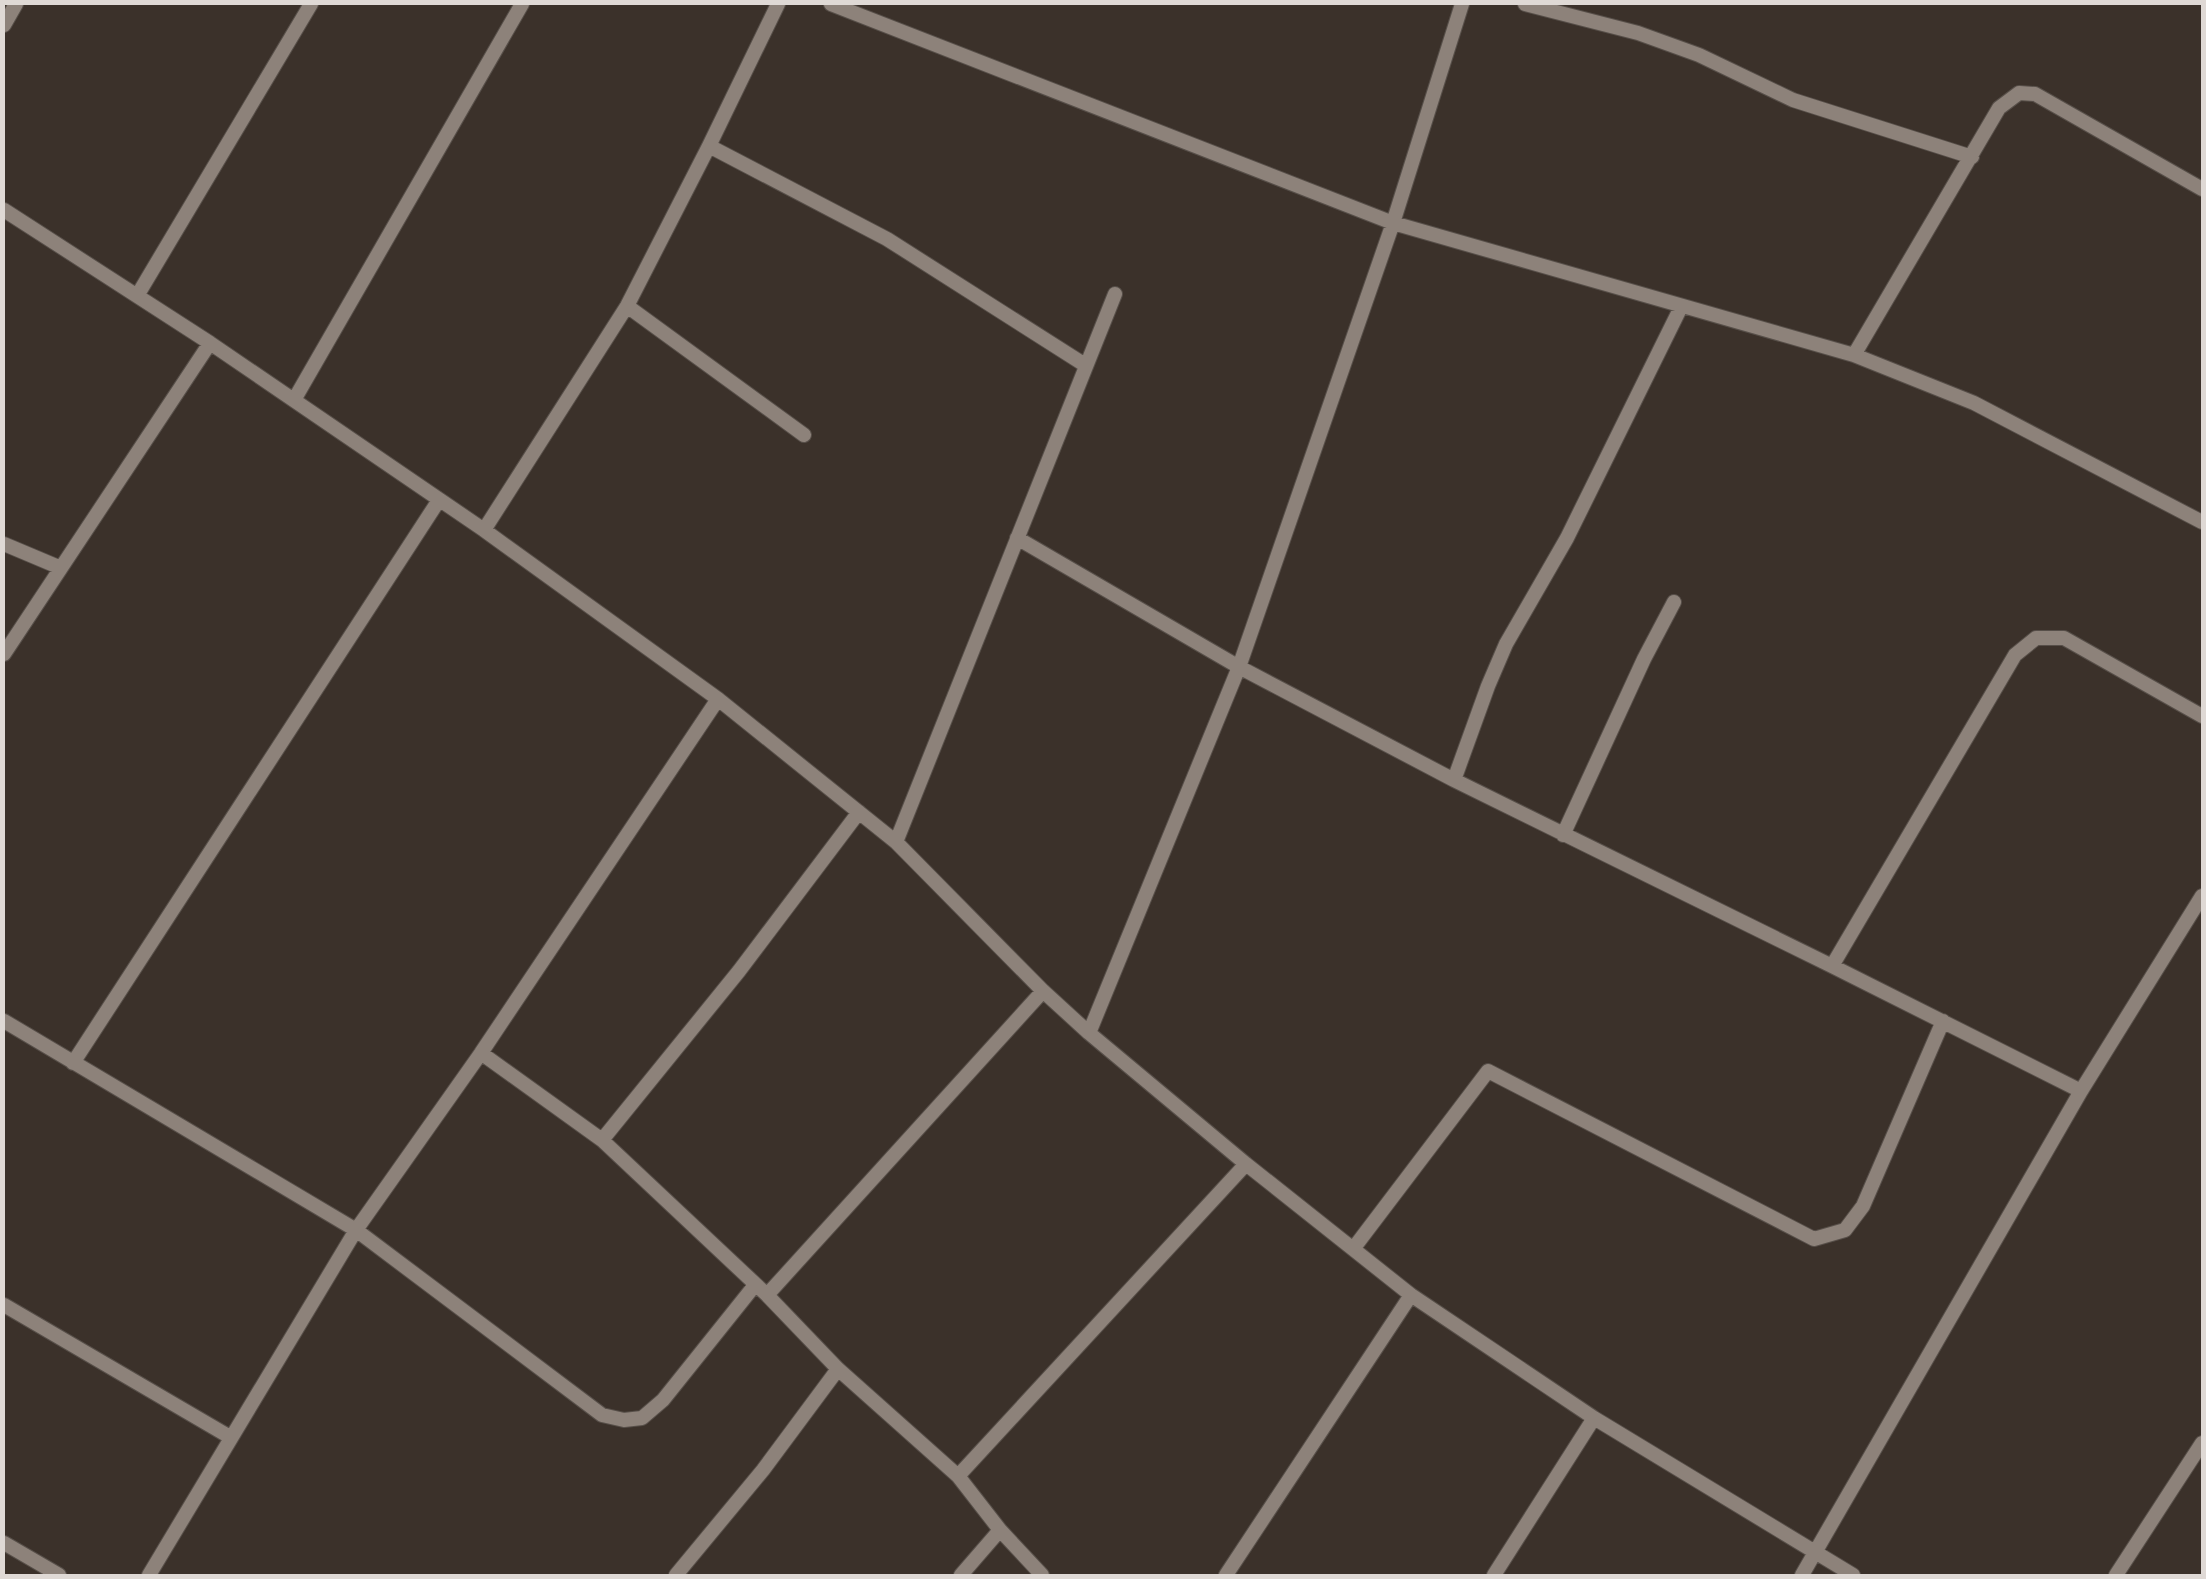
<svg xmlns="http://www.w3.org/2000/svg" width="2206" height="1579" font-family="'Sofia Sans Condensed',sans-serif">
  <rect width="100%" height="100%" fill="#3b312a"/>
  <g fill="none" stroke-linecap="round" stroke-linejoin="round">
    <g stroke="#574f49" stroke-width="16">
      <path id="minor" d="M831,4L1393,223L1854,355L1974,403L2202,522
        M1525,4L1638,33L1699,55L1793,100L1972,157
        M4,25L16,4
        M709,146L887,239L1085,365
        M4,210L210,343L484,530L718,699L896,842L1043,991L1089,1033L1246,1164L1411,1295L1594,1418L1853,1575
        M137,296L311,4
        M627,306L804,435
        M1854,355L1999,108L2019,93L2035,94L2202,189
        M294,400L522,4
        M484,530L627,306L709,146L778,4
        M1017,538L1239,667L1454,780L1832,966L2081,1091
        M4,544L61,568
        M4,654L210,343
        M1454,780L1488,686L1506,644L1567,538L1681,307
        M1563,835L1644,659L1674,602
        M896,842L1115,294
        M1832,966L2015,655L2036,638H2064L2202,716
        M4,1021L356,1230L602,1415L624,1420L642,1418L663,1400L755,1285
        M1089,1033L1239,667L1393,223L1462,4
        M481,1053L602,1140L767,1295L838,1369L958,1476L1000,1530L1042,1575
        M73,1063L439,500
        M602,1140L739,971L859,812
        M1353,1249L1488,1071L1814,1239L1845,1230L1863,1206L1943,1021
        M767,1295L1043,991
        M4,1305L230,1437
        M958,1476L1246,1164
        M4,1543L59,1575
        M149,1575L356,1230L481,1053L718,699
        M676,1575L763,1470L838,1369
        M961,1575L1000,1530
        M1226,1575L1411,1295
        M1494,1575L1594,1418
        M1802,1575L2081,1091L2202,896
        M2116,1575L2202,1443"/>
    </g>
    <use href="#minor" stroke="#8d827a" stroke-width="14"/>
  </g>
  <rect width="2206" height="1579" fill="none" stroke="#dfd9d5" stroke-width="10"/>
</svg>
